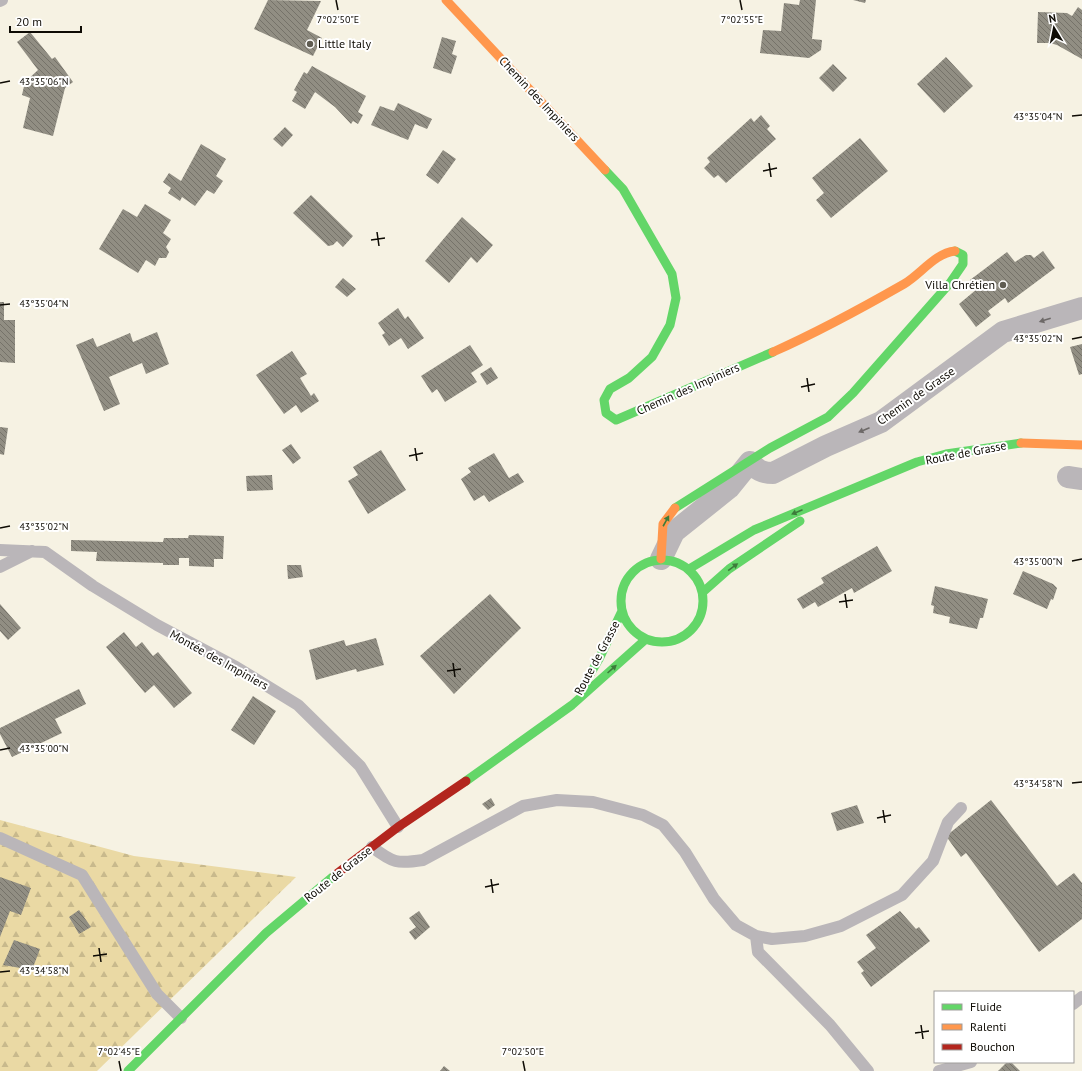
<svg xmlns="http://www.w3.org/2000/svg" width="1082" height="1071" font-family="'PT Sans',sans-serif">
  <defs>
    <pattern id="forest-firs" width="22" height="20" patternUnits="userSpaceOnUse"><rect width="22" height="20" fill="#ead9a4"/><path d="M5 1l3.5 6h-7zM16 11l3.5 6h-7z" fill="#c8b98c"/></pattern>
    <pattern id="building-back-hatch" width="6" height="6" patternUnits="userSpaceOnUse"><rect width="6" height="6" fill="#918e83"/><path d="M-1 5l2 2M0 0l6 6M5-1l2 2" fill="none" stroke="#757269"/></pattern>
  </defs>
  <rect width="100%" height="100%" fill="#f6f2e3"/>
  <path fill="url(#forest-firs)" d="M0,820L134,856L296,877L97,1071H0Z"/>
  <path fill="url(#building-back-hatch)" d="M268,0L321,1L307,30L322,38L313,56L254,29Z
    M800,0H816L812,39L822,40L821,50L809,58L760,53L763,30L781,31L784,3L799,5Z
    M853,0H866L865,3Z
    M1078,7L1082,10V59L1057,45L1050,43H1037L1038,12L1067,13L1072,16Z
    M30,32L52,59L55,57L73,82L65,88L53,136L23,128L30,98L22,95L25,82L38,70L17,42Z
    M442,37L456,41L452,54L457,56L451,74L433,68Z
    M946,57L973,86L944,113L917,84Z
    M833,64L847,78L833,92L819,78Z
    M312,66L366,96L358,112L363,115L358,124L353,121L351,124L335,107L315,92L305,109L292,101L297,92L294,90L304,72L307,74Z
    M398,103L432,119L427,129L415,124L408,140L371,125L380,106L394,111Z
    M761,115L770,126L767,129L776,139L726,183L718,175L714,178L704,168L710,162L707,158L751,118L754,122Z
    M285,127L293,135L282,147L273,139Z
    M860,138L888,171L831,218L816,200L824,193L812,178Z
    M201,144L226,159L216,176L223,181L214,194L207,190L195,206L182,197L180,201L168,193L171,188L163,182L169,173L181,181Z
    M443,150L456,159L438,184L426,175Z
    M311,195L353,236L343,247L337,241L333,245L328,246L293,213Z
    M145,204L171,220L163,233L171,239L166,247L169,252L166,258H159L155,266L146,260L138,273L99,249L123,209L137,217Z
    M462,217L493,245L477,263L471,257L449,283L425,261Z
    M1043,251L1055,268L1008,303L1005,298L988,311L991,315L976,327L959,304L977,289L970,280L1007,252L1015,262L1026,255H1031L1034,258Z
    M343,278L356,289L347,297L335,287Z
    M0,302H4V320H15V363L0,362Z
    M398,308L405,319L408,316L424,338L408,349L401,338L389,346L382,335L385,333L378,323Z
    M157,332L169,364L146,374L142,363L109,377L120,404L104,411L76,345L93,338L97,347L130,333L133,342Z
    M1082,344V374L1079,375L1070,347Z
    M470,345L483,365L471,373L477,382L445,402L437,389L432,393L421,376Z
    M292,351L307,374L300,378L311,396L314,393L319,401L301,413L296,405L284,414L256,375Z
    M491,367L498,378L487,385L480,374Z
    M0,427L8,428L4,455L0,454Z
    M291,444L301,458L293,464L282,450Z
    M381,450L406,490L368,514L348,481L358,475L353,467Z
    M494,453L509,478L518,473L524,482L489,502L484,495L474,501L461,479L471,472L468,468Z
    M272,475L273,490L247,491L246,476Z
    M189,535L224,536L223,559H214V567L189,566V558H179V565H163V563L96,561L97,552L71,551V540L163,542L164,538H188Z
    M877,546L892,571L854,593L852,588L818,607L815,602L803,609L797,599L824,583L821,578Z
    M287,565H301L303,577L288,579Z
    M1023,571L1053,584L1057,588L1053,600L1051,599L1047,609L1013,594Z
    M935,586L988,599L983,618H980L977,629L949,623L950,617L933,613L934,606L931,605Z
    M490,594L521,628L454,694L420,656Z
    M0,604L21,628L8,640L0,631Z
    M124,632L136,647L142,642L153,656L158,652L192,693L174,708L154,685L145,693L106,647Z
    M376,638L384,665L357,672L356,669L316,680L309,650L344,640L346,646Z
    M79,689L86,704L55,719L62,733L12,757L0,734V728Z
    M253,696L276,711L254,745L231,730Z
    M491,798L495,805L488,810L482,804Z
    M991,800L1057,886L1074,873L1082,883V919L1039,952L966,853L961,857L946,836Z
    M857,805L864,823L837,831L831,813Z
    M0,877L31,888L21,915L10,911L0,937Z
    M79,910L91,927L79,934L69,917Z
    M419,911L430,927L415,940L409,932L416,927L409,918Z
    M900,911L916,929L919,927L930,941L871,987L861,973L864,971L857,962L876,948L866,935Z
    M14,940L40,949L32,970L3,965Z
    M1007,1062H1011L1020,1071H998Z
    M444,1066L450,1071H440Z"/>
  <g fill="none" stroke-linecap="round" stroke-linejoin="round">
    <path stroke="#bab6b9" stroke-width="12" d="M0,1L2,0
      M0,550L45,552L93,586L157,625L236,667L298,705L360,766L398,827
      M0,567L32,551
      M0,838L82,875L157,994L181,1018
      M372,847C393,863 397,864 423,860L523,806L557,800L593,802L643,815L663,825L685,852L714,899L736,925L756,936L772,939L805,936L841,926L902,895L933,861L948,822L961,808
      M756,936L758,952L830,1025L868,1071
      M1073,1004L1082,997
      M939,1071L971,1062"/>
    <path stroke="#bab6b9" stroke-width="22" d="M1068,477L1082,479
      M661,559L674,532L729,488L750,462C757,470 762,473 773,473L826,446L881,422L1003,332L1082,308"/>
    <path stroke="#63d668" stroke-width="9" d="M605,170L623,189L672,274L676,298L670,325L652,357L629,378L610,389L604,400L606,413L616,420L773,352
      M675,508L770,448L828,417L853,393L950,283L963,264V255L955,251
      M621 601a41 41 0 1 1 82 0a41 41 0 1 1-82 0Z
      M689,569L754,530L917,462L946,454L1021,443
      M703,592L729,569L800,521
      M582,688L599,659L622,611
      M466,781L572,705L646,639
      M128,1071L266,933L335,875"/>
    <path stroke="#ff974d" stroke-width="9" d="M446,0L605,170
      M773,352C818,332 862,308 904,284C921,274 935,253 955,251
      M1021,443L1082,445
      M661,559L663,524L675,508"/>
    <path stroke="#b3261e" stroke-width="9" d="M335,875L398,827L466,781"/>
  </g>
  <defs><path id="oneway-solid" d="M-6-.8H1V-3.2L6.5 0L1 3.2V.8H-6Z"/></defs>
  <g fill="#6d6968">
    <use href="#oneway-solid" transform="translate(1045 320) rotate(163)"/>
    <use href="#oneway-solid" transform="translate(864 430) rotate(157)"/>
  </g>
  <g fill="#3d7b3b">
    <use href="#oneway-solid" transform="translate(797 512) rotate(157)"/>
    <use href="#oneway-solid" transform="translate(666 521) rotate(-61)"/>
    <use href="#oneway-solid" transform="translate(733 567) rotate(-36)"/>
    <use href="#oneway-solid" transform="translate(612 669) rotate(-42)"/>
  </g>
  <path fill="none" stroke="#0e0b04" stroke-width="1.5" d="M336,0L338,10M740,0L742,10M0,83L10,81M1072,116L1082,115M769,163L771,177M763,171L777,168M377,232L379,246M371,240L385,238M0,305L10,304M1072,339L1082,337M807,378L809,392M801,387L815,384M415,448L417,461M409,456L423,453M0,528L10,526M1072,561L1082,559M845,594L847,608M839,602L853,600M453,663L455,677M447,671L461,669M0,750L10,748M1072,783L1082,782M883,810L885,823M877,818L891,815M491,879L493,893M485,887L499,884M99,948L101,962M93,956L107,954M0,972L10,971M921,1025L923,1039M915,1033L929,1031M119,1061L121,1071M523,1061L525,1071"/>
  <g fill="#5f5c52" stroke="#fff" stroke-width="1.5">
    <circle cx="310" cy="44" r="4"/>
    <circle cx="1003" cy="285" r="4"/>
  </g>
  <g text-anchor="middle" stroke-width="4" stroke-linejoin="round" paint-order="stroke">
    <g font-size="12" fill="#0e0b04" stroke="#fff" text-anchor="start">
      <text x="318" y="48">Little Italy</text>
      <text x="995" y="289" text-anchor="end">Villa Chrétien</text>
    </g>
    <g font-size="12" fill="#0e0b04" stroke="#fff">
      <text transform="translate(539 99) rotate(47)" y="4">Chemin des Impiniers</text>
      <text transform="translate(688 389) rotate(-24)" y="4">Chemin des Impiniers</text>
      <text transform="translate(916 396) rotate(-35)" y="4">Chemin de Grasse</text>
      <text transform="translate(966 453) rotate(-11)" y="4">Route de Grasse</text>
      <text transform="translate(597 658) rotate(-62)" y="4">Route de Grasse</text>
      <text transform="translate(219 660) rotate(29)" y="4">Montée des Impiniers</text>
      <text transform="translate(338 874) rotate(-38)" y="4">Route de Grasse</text>
    </g>
  </g>
  <g font-size="10" text-anchor="middle" fill="#0e0b04" stroke="#fff" stroke-width="4" stroke-linejoin="round" paint-order="stroke">
    <text x="742" y="23">7°02'55"E</text>
    <text x="338" y="23">7°02'50"E</text>
    <text x="44" y="85">43°35'06"N</text>
    <text x="1038" y="120">43°35'04"N</text>
    <text x="44" y="307">43°35'04"N</text>
    <text x="1038" y="342">43°35'02"N</text>
    <text x="44" y="530">43°35'02"N</text>
    <text x="1038" y="565">43°35'00"N</text>
    <text x="44" y="752">43°35'00"N</text>
    <text x="1038" y="787">43°34'58"N</text>
    <text x="44" y="974">43°34'58"N</text>
    <text x="119" y="1055">7°02'45"E</text>
    <text x="523" y="1055">7°02'50"E</text>
  </g>
  <rect x="934" y="991" width="140" height="72" fill="#ffffff" stroke="#9f9d9b"/>
  <rect x="942" y="1004" width="20" height="6" fill="#63d668" stroke="#9f9d9b"/>
  <text x="970" y="1011" font-size="12" fill="#0e0b04">Fluide</text>
  <rect x="942" y="1024" width="20" height="6" fill="#ff974d" stroke="#9f9d9b"/>
  <text x="970" y="1031" font-size="12" fill="#0e0b04">Ralenti</text>
  <rect x="942" y="1044" width="20" height="6" fill="#b3261e" stroke="#9f9d9b"/>
  <text x="970" y="1051" font-size="12" fill="#0e0b04">Bouchon</text>
  <g transform="translate(1054 28) rotate(350)" stroke="#ffffff" stroke-width="3" paint-order="stroke">
  <path d="M0-3L7 15L0 10L-7 15Z" fill="#0e0b04"/>
  <text y="-6" font-size="11" font-weight="bold" text-anchor="middle" fill="#0e0b04">N</text>
  </g>
  <path d="M10 26v6h71v-6" fill="none" stroke="#0e0b04" stroke-width="2"/>
  <text x="16" y="26" font-size="12" fill="#0e0b04" stroke="#ffffff" stroke-width="3" paint-order="stroke">20 m</text>
</svg>
